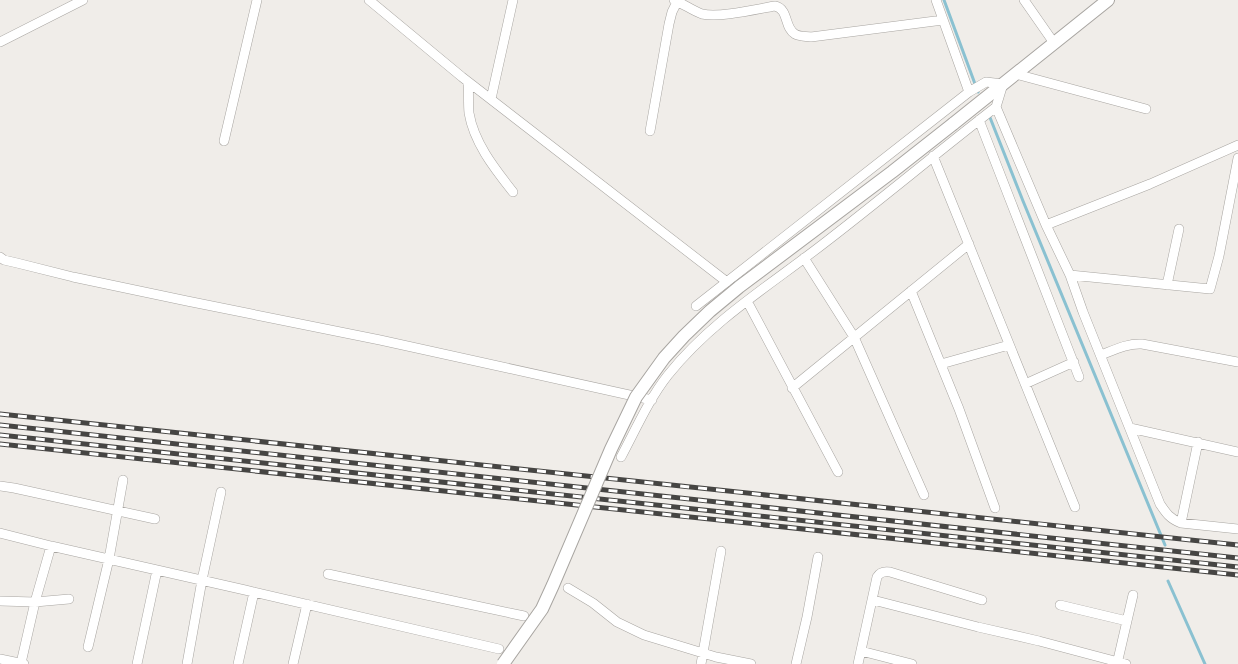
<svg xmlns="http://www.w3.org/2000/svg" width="1238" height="664" font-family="'Open Sans',sans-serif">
  <rect width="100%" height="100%" fill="#f0ede9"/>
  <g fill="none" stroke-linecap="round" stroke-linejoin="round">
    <path stroke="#8ac1d1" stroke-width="3" d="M944,0L978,92
      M989,115L1023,201L1165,545
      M1168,581L1205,664"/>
    <g stroke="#a8a5a1" stroke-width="10">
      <path id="street" d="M369,0L462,77L727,282
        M674,0C684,4 693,11 702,14C720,18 757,9 775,6C789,9 784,28 795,34C800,37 806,36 811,37L943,20
        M936,0L969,92
        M1024,0L1054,43
        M0,42L83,0
        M1016,74L1146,109
        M468,82C469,92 468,103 469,113C474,143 495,169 513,192
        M491,99L513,0
        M996,107L1046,225L1070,275L1083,312L1160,504C1166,513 1170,519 1181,523L1238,529
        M979,120L1079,377
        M650,131L669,24L672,12L678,0
        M224,141L257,0
        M933,156L1075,507
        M1046,225L1150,184L1238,145
        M0,257L4,260L17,263L73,277L187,301L380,340L652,400
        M804,258L854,337L924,495
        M1070,275L1210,289L1219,256L1238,158
        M1167,285L1179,229
        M911,291L959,409L995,508
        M747,301L838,472
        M1101,355C1114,350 1128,343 1142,344L1238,362
        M941,364L1009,345
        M1025,384L1074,362
        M792,388L969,244
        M1130,428L1238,452
        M621,457C636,429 649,399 668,375C712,320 772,284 827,241C884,197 939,151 996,107L1003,84L986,82L969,92L696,306
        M0,486L14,488L155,519
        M1181,523L1198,442
        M0,533L51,546L245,590L499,649
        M328,574L524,616
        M568,588L593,603L617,622L644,635L716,657L751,664
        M873,600L978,627L1039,641L1126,664
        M0,601L35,602L69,599
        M1060,605L1127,621
        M88,647L109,559L123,480
        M861,651L912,664
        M0,659L24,664
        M21,663L35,602L51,546
        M137,664L157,570
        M187,664L202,580L221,492
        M238,664L254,592
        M293,664L307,604
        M701,664L721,551
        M796,664L807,617L818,557
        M858,664L877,577C880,572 884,571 890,572L982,600
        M1117,664L1133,595"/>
    </g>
    <g stroke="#a8a5a1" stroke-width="14">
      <path id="secondary" d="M953,124L1108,0"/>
    </g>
    <use href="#street" stroke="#fff" stroke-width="9"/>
    <use href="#secondary" stroke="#fff" stroke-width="12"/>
    <g stroke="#464543" stroke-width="5">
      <path id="rail" d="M0,414L1238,545
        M0,425L1238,558
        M0,435L1238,567
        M0,444L1238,575"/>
    </g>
    <use href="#rail" stroke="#fff" stroke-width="3" stroke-dasharray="9" stroke-linecap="butt"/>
    <g stroke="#a8a5a1" stroke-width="14" stroke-linecap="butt">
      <path id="secondary-bridge" d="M503,664L542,609L553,585L611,449L636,397L664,358L684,336L710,311L739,287L892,172L953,124"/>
    </g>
    <use href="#secondary-bridge" stroke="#fff" stroke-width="12"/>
  </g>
</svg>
